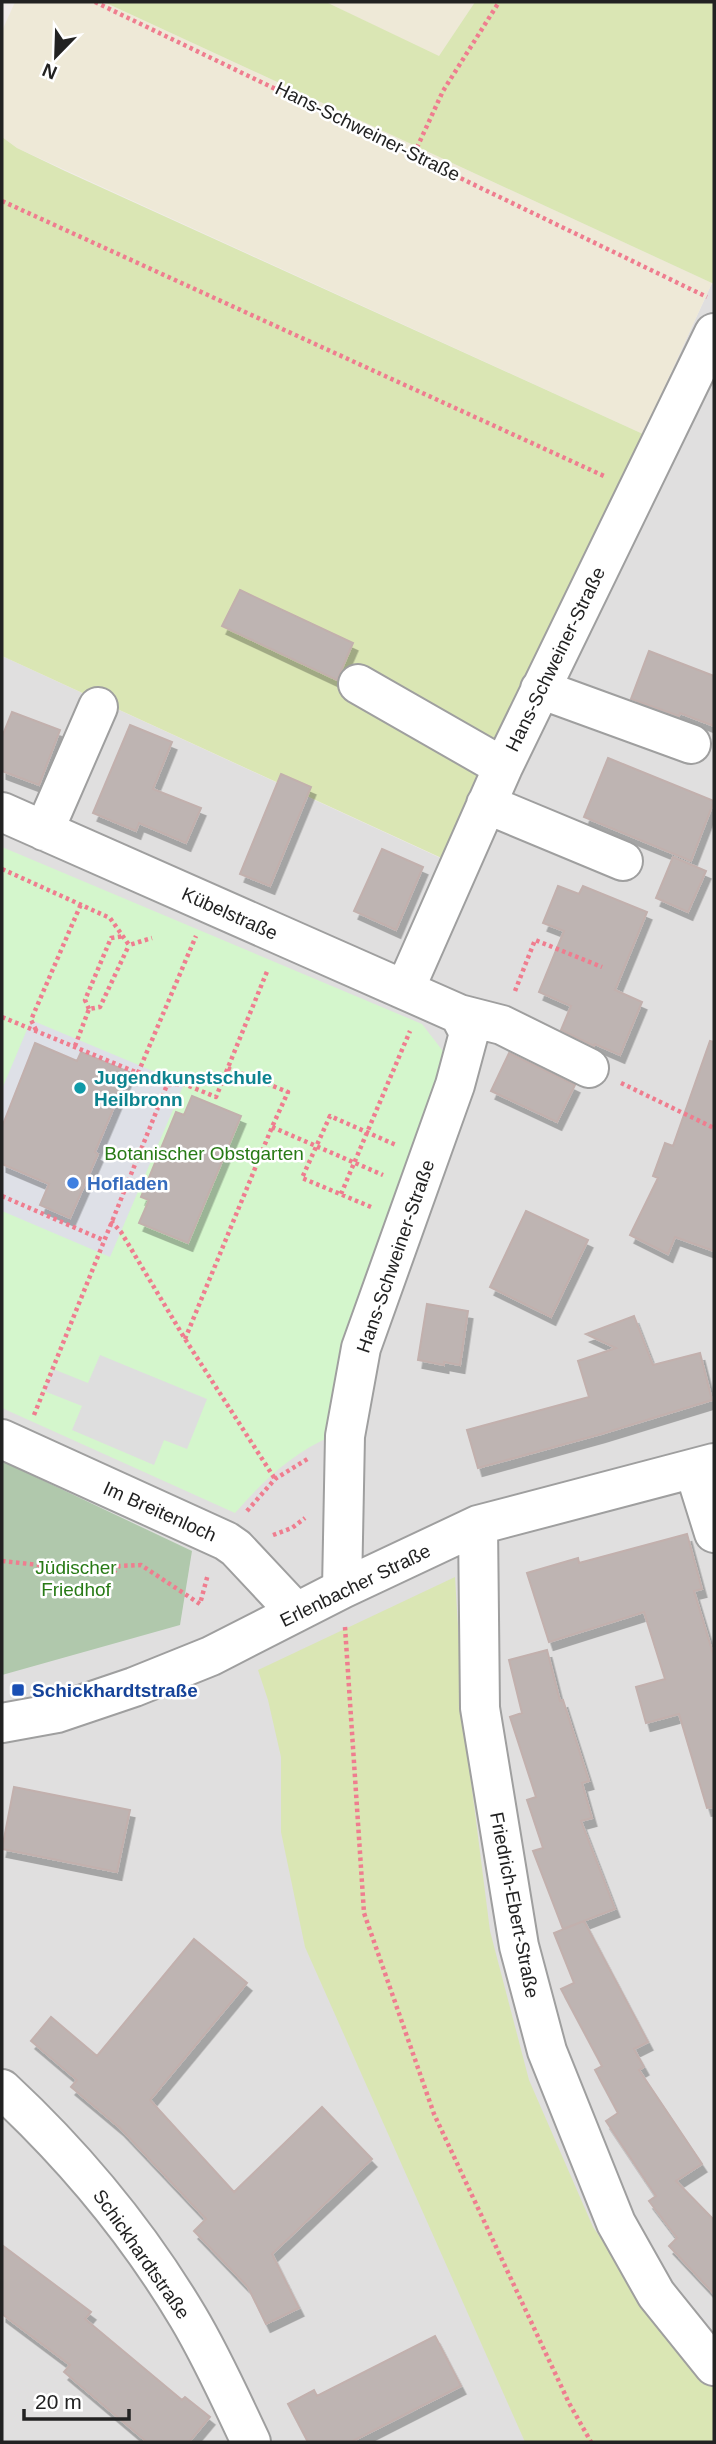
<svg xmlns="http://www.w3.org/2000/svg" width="716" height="2444" font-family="Arial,sans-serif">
  <defs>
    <filter id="shadow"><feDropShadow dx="4.5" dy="8" stdDeviation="0" flood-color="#0004"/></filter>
  </defs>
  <rect width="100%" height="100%" fill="#f1ece9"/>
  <path fill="#e0dfdf" d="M712,283L714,284V2442H2V656L447,861Z"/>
  <path fill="#eee9d7" d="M15,2H104L712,283L643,434L17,148L2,137V31Z
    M326,2H475L439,57Z"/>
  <path fill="#dae6b4" d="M104,2H326L439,56L475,2H714V284Z
    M2,137L17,148L65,171L643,434L448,861L2,656Z
    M455,1577L464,1726L490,1931L529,2080L593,2227L677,2348L714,2388V2442H525L305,1947L281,1832V1757L268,1700L258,1670Z"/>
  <path fill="#b0c8ac" d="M2,1461L192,1551L180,1625L2,1675Z"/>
  <path fill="#d4f6cc" d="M2,847L422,1024L449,1059L332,1436C292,1453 263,1481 235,1513L2,1408Z"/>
  <path fill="#dedede" d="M100,1355L207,1399L187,1449L164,1440L154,1465L72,1430L82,1406L44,1391L53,1369L88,1383Z"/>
  <path fill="#dee0e7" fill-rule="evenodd" d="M31,1020L184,1084L110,1257L2,1211V1164L49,1184L41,1205L70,1218L98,1154L7,1115L2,1127V1089ZM35,1043L77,1061L81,1052L105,1126L57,1096L20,1081Z"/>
  <path fill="#beb4b2" stroke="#c2b0ad" stroke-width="2" filter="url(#shadow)" d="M240,590L353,643L337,680L222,626Z
    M649,651L714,676V726L680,713L679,716L631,699Z
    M12,712L60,730L39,785L2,771V737Z
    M130,725L172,742L153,789L201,808L186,843L139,823L136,831L93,813Z
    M608,758L714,801L691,861L584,817Z
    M281,774L311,787L270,886L240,874Z
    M382,849L423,867L396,930L354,911Z
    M673,857L706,871L688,912L656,898Z
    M558,886L579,894L583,886L647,912L615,990L642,1002L620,1055L595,1044L594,1046L561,1030L571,1006L539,992L564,931L543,923Z
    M710,1041L714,1042V1251L675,1237L668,1254L630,1235L658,1178L653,1176L665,1143L673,1146Z
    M35,1043L77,1061L81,1052L129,1072L95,1152L98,1154L70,1218L40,1205L49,1184L2,1164V1127Z
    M509,1053L575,1085L557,1122L491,1091Z
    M192,1096L241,1116L188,1243L139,1223L149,1200L141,1197L176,1112L184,1115Z
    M526,1211L588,1240L551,1317L490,1287Z
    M427,1304L468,1311L460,1365L444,1362V1365L418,1360Z
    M634,1316L653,1365L700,1353L712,1400L601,1434L478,1468L467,1430L589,1397L578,1361L616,1348L586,1334Z
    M687,1534L702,1589L694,1591L714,1657V1807L707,1808L679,1714L646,1723L636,1687L665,1679L644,1612L549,1642L527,1573L578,1558L579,1563Z
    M547,1650L560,1701L563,1700L589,1781L582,1783L592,1818L581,1821L615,1909L563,1929L533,1851L543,1848L527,1800L536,1797L510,1717L522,1713L509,1660Z
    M14,1787L130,1810L117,1872L2,1849Z
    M584,1921L648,2042L634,2049L644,2067L639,2070L702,2164L676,2181L714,2220V2294L669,2246L677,2238L649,2201L656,2196L606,2121L618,2113L595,2070L602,2066L561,1989L574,1983L554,1933Z
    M194,1939L247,1983L150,2100L234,2192L322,2107L372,2159L272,2254L299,2308L266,2324L248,2287L194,2231L206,2219L120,2128L71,2087L77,2080L31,2041L51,2017L97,2056Z
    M2,2245L91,2312L85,2319L182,2400L185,2397L210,2417L189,2442H147L64,2372L70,2365L2,2314Z
    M435,2336L461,2386L351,2442H308L288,2404L314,2390L317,2396Z"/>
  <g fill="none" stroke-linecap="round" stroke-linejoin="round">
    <g stroke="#9f9f9f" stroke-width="42">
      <path id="minor" d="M358,684L503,767
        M540,689L691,744
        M486,804L623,861
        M2,812L459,1014L502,1025L589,1068
        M44,831L98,707
        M405,989L503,767L714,333
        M2,1439L226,1541L236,1548L296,1612
        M694,1469L714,1533
        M478,1525L480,1708L519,1946L547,2051L616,2223L656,2294L714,2366
        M342,1589L345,1436L361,1348L455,1085L469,1033L459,1014
        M2,1723L57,1713L134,1687L211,1656L342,1589L478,1525L714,1463
        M2,2089C74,2156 138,2233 188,2317C212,2357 231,2400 251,2442"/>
    </g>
    <path stroke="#ef7d8f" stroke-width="4.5" stroke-dasharray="3.5 3.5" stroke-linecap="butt" d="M95,2L707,297
      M414,154L443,91L499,2
      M2,201L604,476
      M2,869L110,918L129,945L152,938
      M515,991L535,940L602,967
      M89,1009L85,1000L111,938L124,936
      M2,1017L167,1085
      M36,1030L31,1020L81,904
      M75,1046L89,1009L100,1007L129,945
      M138,1073L196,936
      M621,1083L714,1128
      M272,1127L383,1175
      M341,1194L410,1031
      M2,1196L103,1240
      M371,1207L302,1178L330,1116L396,1145
      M111,1221L121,1232L185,1339L275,1479
      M185,1339L272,1127L288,1092L227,1068
      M34,1415L167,1085L184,1084L216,1097L268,969
      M247,1511L275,1479L309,1458
      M273,1535L292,1528L305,1518
      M2,1561L113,1573L119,1566L141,1565L200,1604L208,1574
      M345,1627L364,1913L434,2114L569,2403L591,2442"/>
    <use href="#minor" stroke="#fff" stroke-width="38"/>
  </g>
  <circle fill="#0f9aa8" stroke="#fff" stroke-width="2.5" cx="80" cy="1088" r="7"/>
  <circle fill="#3f7fe0" stroke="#fff" stroke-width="2.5" cx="73" cy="1183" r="7"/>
  <rect fill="#1a4fb4" stroke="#fff" stroke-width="2.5" x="11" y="1683" width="14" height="14" rx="3.5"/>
  <g text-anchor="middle" stroke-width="5" stroke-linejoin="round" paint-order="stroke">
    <g font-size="19" fill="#222" stroke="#fff">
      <text transform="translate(368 131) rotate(26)" y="7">Hans-Schweiner-Straße</text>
      <text transform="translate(555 659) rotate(-64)" y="7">Hans-Schweiner-Straße</text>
      <text transform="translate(230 913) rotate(24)" y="7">Kübelstraße</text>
      <text transform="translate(395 1256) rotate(-71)" y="7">Hans-Schweiner-Straße</text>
      <text transform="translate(160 1511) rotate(24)" y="7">Im Breitenloch</text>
      <text transform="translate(355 1585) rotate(-26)" y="7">Erlenbacher Straße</text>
      <text transform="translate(515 1905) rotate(79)" y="7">Friedrich-Ebert-Straße</text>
      <text transform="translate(142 2254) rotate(55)" y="7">Schickhardtstraße</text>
    </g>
    <g font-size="19" font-weight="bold" fill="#0d838f" stroke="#fff" text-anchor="start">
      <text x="94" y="1084">Jugendkunstschule<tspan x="94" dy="22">Heilbronn</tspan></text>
    </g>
    <g font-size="19" fill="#287a16" stroke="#fff">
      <text x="204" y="1160">Botanischer Obstgarten</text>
      <text x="76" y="1574">Jüdischer<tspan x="76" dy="22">Friedhof</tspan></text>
    </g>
    <g font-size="19" font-weight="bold" fill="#366cbe" stroke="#fff" text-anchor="start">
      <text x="87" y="1190">Hofladen</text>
    </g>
    <g font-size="19" font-weight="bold" fill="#164399" stroke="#fff" text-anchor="start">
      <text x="32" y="1697">Schickhardtstraße</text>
    </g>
  </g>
  <rect width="716" height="2444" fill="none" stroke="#222222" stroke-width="7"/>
  <g transform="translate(56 56) rotate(203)" stroke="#ffffff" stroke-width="5" paint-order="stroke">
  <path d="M0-5L12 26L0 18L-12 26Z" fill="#222222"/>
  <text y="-10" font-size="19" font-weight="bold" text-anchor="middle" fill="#222222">N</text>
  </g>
  <path d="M24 2409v10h105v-10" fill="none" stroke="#222222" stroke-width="3.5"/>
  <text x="35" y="2409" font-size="21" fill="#222222" stroke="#ffffff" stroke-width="5" paint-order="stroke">20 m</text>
</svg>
